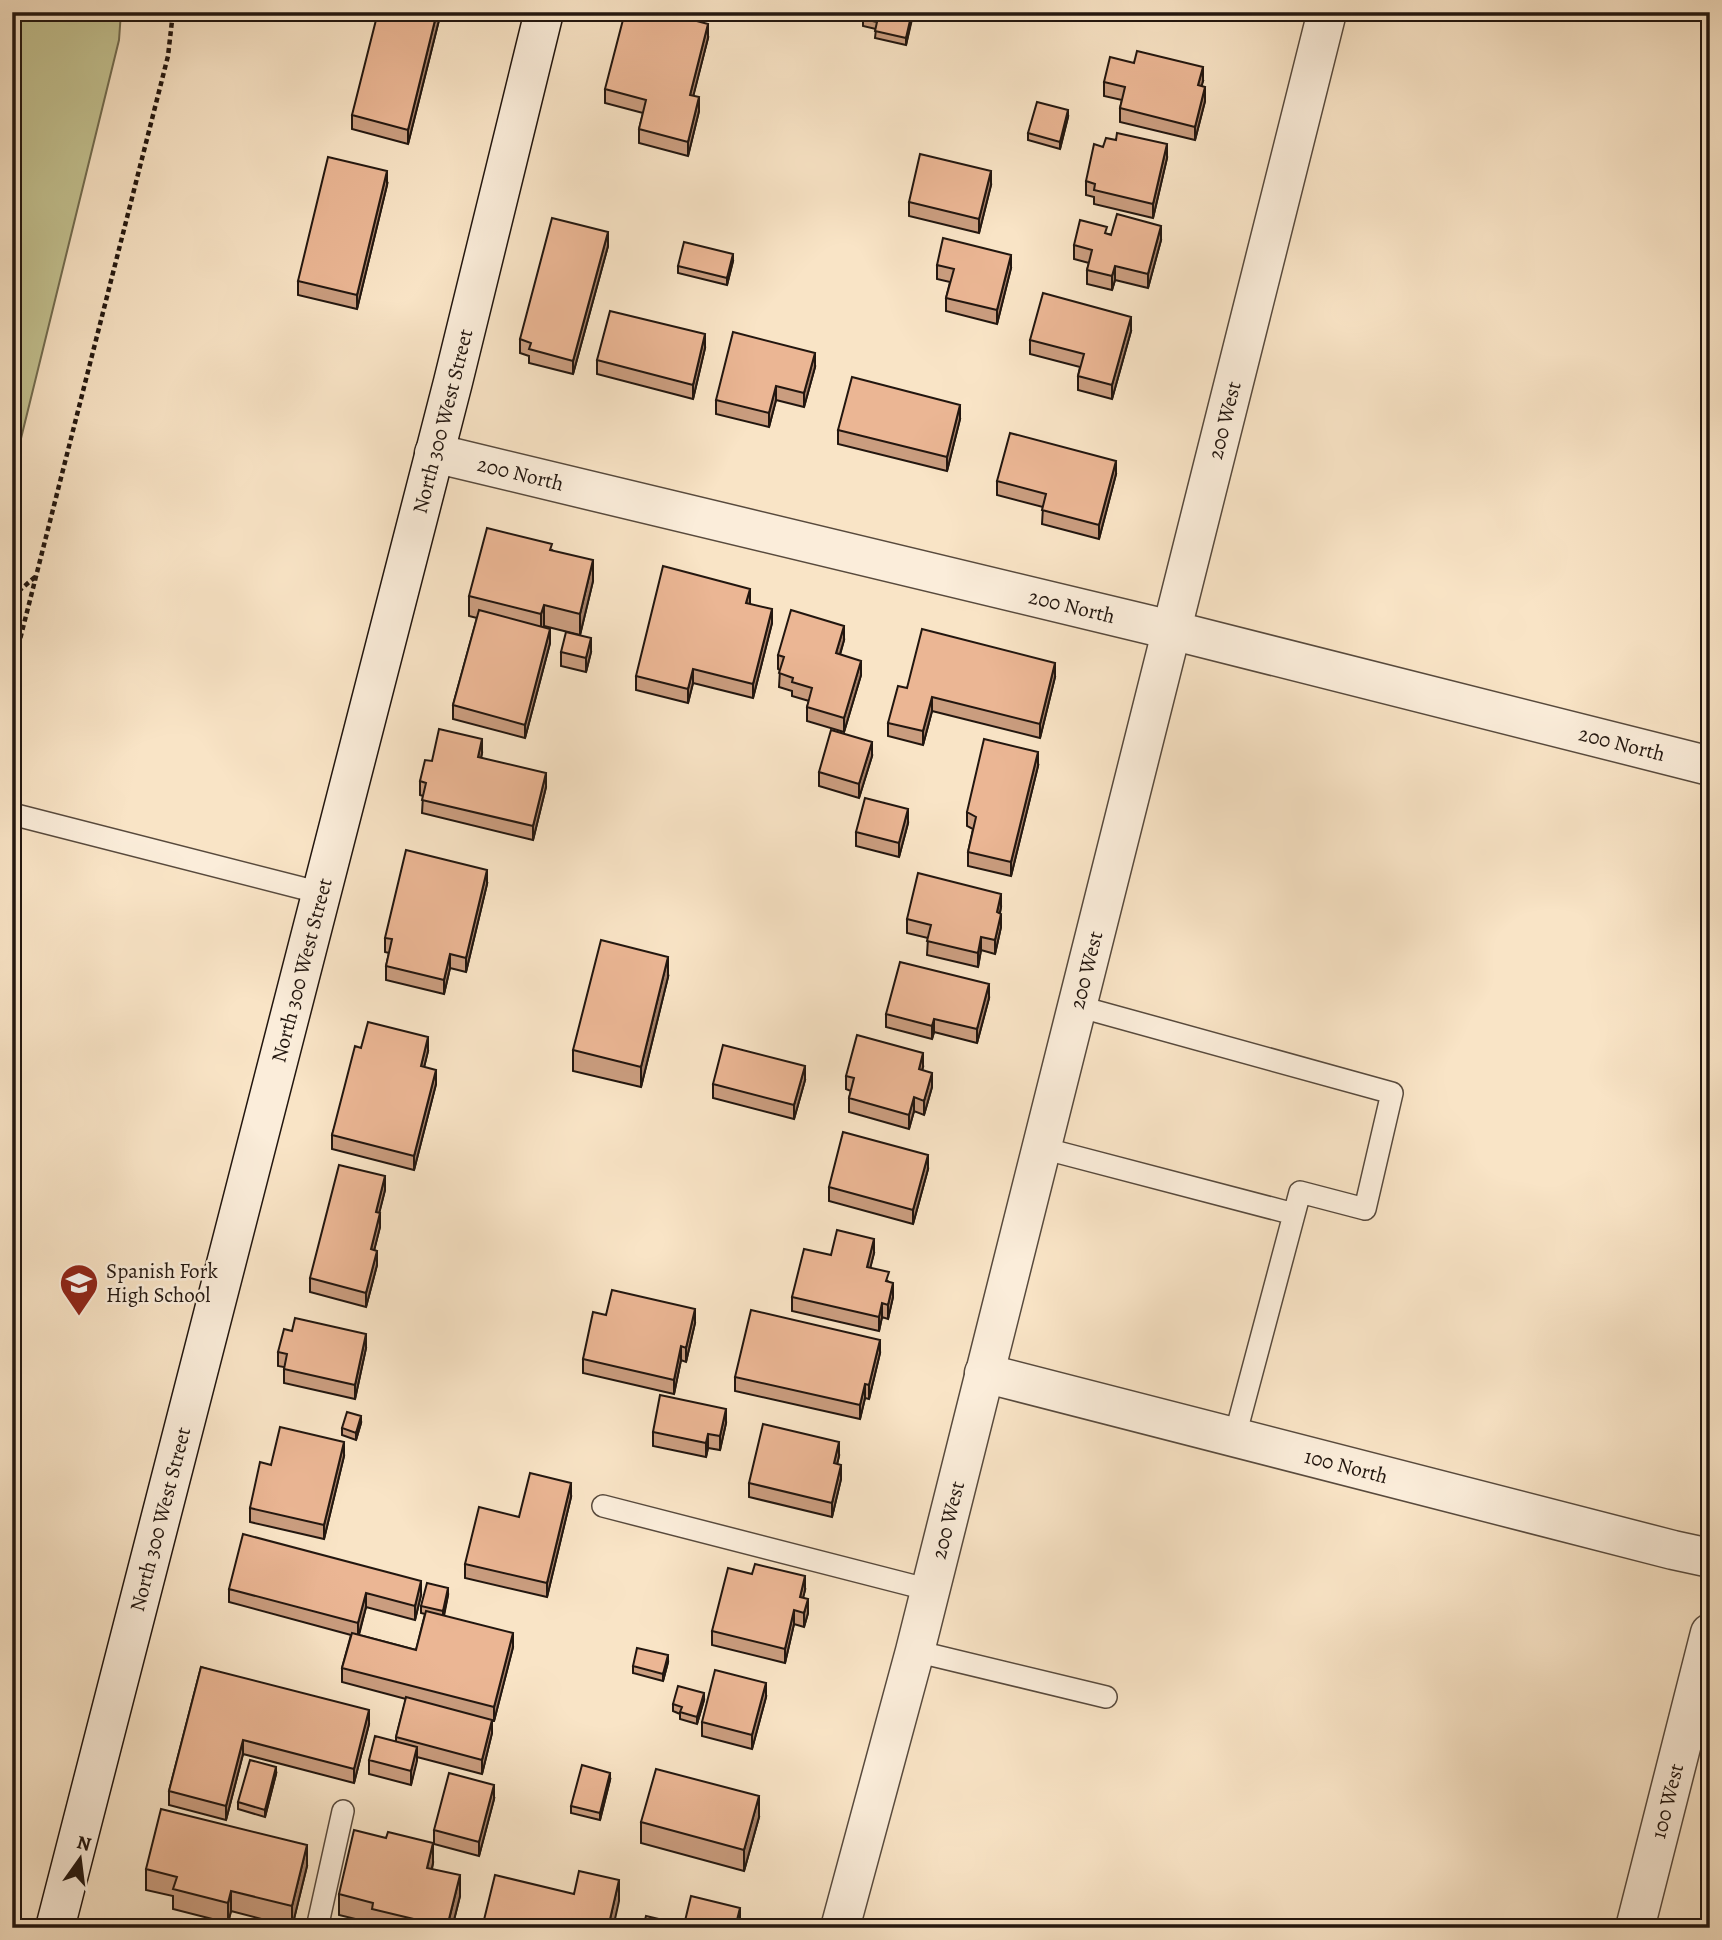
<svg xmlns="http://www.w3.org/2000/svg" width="1722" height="1940" font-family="Alegreya,serif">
  <rect width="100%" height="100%" fill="#f9e4c6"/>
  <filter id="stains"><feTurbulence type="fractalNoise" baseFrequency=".00286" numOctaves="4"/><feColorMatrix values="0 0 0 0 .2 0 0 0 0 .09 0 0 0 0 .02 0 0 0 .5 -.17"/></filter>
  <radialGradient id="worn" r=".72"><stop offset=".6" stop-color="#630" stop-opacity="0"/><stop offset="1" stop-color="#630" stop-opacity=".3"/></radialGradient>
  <path fill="#c3c291" stroke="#726c50" stroke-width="2" d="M12,12H121L119,40L12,475Z"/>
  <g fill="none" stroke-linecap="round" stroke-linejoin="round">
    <g stroke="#584a3d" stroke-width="24">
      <path id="lane" d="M12,814L321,893
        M1077,1006L1392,1093L1365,1209L1300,1192L1235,1436
        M1042,1148L1294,1214
        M603,1506L930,1590
        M915,1651L1106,1697
        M317,1928L343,1811"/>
    </g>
    <g stroke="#584a3d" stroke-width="41">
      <g id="street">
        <path id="s1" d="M434,453L1171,630L1710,766"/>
        <path id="s2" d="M984,1373L1673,1550L1710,1558"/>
        <path id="s3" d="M840,1928L915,1651L1327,12"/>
        <path id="s4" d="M1635,1928L1710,1633"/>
      </g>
    </g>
    <g stroke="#22160f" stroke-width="41">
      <g id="secondary">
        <path id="s5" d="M55,1928L453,382L544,12"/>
      </g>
    </g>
    <path stroke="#22160f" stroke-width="4.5" stroke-dasharray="5 3.5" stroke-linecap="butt" d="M12,597L35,577
      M12,671L168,56L173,12"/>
    <use href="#lane" stroke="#fbedda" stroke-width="21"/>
    <use href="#street" stroke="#fbedda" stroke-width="38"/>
    <use href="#secondary" stroke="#fbedda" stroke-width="38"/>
  </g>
  <path fill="#ca9d7f" stroke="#22160f" stroke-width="2" d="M441,12L408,144L352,129V115Z
    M913,12L906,45L875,38L876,29L863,26V19Z
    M708,38L693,96L699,111L688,156L639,143V129L643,113L605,103V89Z
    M1203,81L1201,86L1205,101L1195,140L1120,122V108L1122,100L1104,96V82Z
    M1068,117L1060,149L1028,140V133Z
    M1167,158L1153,218L1094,204V197L1086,195V181Z
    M387,185L357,309L298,295V281Z
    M991,185L979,233L909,216V202Z
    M1107,234L1161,240L1148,288L1115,280L1112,290L1087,284V270L1089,263L1074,259V245Z
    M608,246L573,374L529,363V356L520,353V339Z
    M733,261L727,285L678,273V266Z
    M937,265L1011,268L997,324L946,311V298L950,282L937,279Z
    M1131,331L1112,399L1078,390V376L1080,367L1030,354V340Z
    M705,348L693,399L597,374V360Z
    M815,367L804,407L776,400L769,427L716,414V400Z
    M960,419L947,471L838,444V430Z
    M1116,474L1099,539L1042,524L1043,507L997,495V481Z
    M552,550L593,581L580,635L544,626L543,628L550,643L525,738L453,719V705L477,618L469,616V596Z
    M750,604L772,623L753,698L693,683L688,703L636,690V676Z
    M844,640L840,655L861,675L844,732L807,721V707L809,701L792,696V691L779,687L780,670L778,669V655Z
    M561,652H591L586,672L561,666Z
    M1055,677L1040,738L932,711L923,745L888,736V723L907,688Z
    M482,753L481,758L546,787L533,840L422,813L423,796L420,795V781L432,761Z
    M872,756L859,798L819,786V772Z
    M1038,766L1011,876L968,866V852L973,829L967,826V812Z
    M908,823L899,857L856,846V832Z
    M487,884L466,972L450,968L444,994L386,980V966L389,953L385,952V938Z
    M1001,907L1000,913L1001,927L995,954L981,950L978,967L927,955L928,938L907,933V919Z
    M668,977L641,1087L573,1071V1050Z
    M989,998L977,1043L934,1032L932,1039L886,1027V1014Z
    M361,1048L428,1051L424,1067L436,1084L414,1170L332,1149V1135Z
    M923,1067L922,1070L932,1087L924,1115L914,1111L909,1129L849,1112V1098L851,1091L846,1089V1076Z
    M805,1080L794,1119L713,1098V1084Z
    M928,1169L913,1224L829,1201V1187Z
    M385,1190L379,1213L380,1227L374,1250L377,1265L366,1307L310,1292V1278Z
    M874,1253L870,1268L889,1282L893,1297L888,1319L882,1317L879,1331L792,1311V1297L831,1255Z
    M606,1315L695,1323L686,1362L681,1360L674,1394L583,1373V1359Z
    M366,1348L355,1399L284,1383V1367L278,1366V1352Z
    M880,1353L869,1399L865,1398L860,1419L735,1391V1377Z
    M361,1423L356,1440L342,1435V1428Z
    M726,1423L720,1450L708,1448L706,1457L653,1446V1432Z
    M344,1456L324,1539L250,1522V1508L271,1465Z
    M839,1456L837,1464L841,1479L832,1517L749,1497V1483Z
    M571,1497L547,1597L465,1578V1564L519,1517Z
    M229,1589L421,1595L415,1620L366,1607L359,1635L416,1650L425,1614L421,1613V1606L448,1595L444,1616L513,1647L494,1721H492V1733L482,1774L417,1757L411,1785L369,1774V1760L396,1741V1737L406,1699L342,1682V1668L351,1635L229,1602Z
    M805,1590L803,1597L808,1613L804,1627L794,1624L785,1663L712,1645V1631Z
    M668,1662L663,1681L633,1673V1666Z
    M201,1667L369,1724L354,1783L243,1754L226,1820L169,1805V1791Z
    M766,1697L752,1749L702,1736V1722Z
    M704,1700L697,1724L680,1719V1714L673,1711V1704Z
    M276,1774L265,1817L238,1809V1802Z
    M610,1780L600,1820L571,1813V1806Z
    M494,1799L479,1856L434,1844V1830Z
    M759,1817L744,1871L641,1843V1822Z
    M433,1863L432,1869L460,1896L452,1928H372V1923L339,1915V1894Z
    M307,1866L292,1927L231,1911L228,1923L173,1909V1896L146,1890V1869Z"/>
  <path fill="#a47f68" stroke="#22160f" stroke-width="2" d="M437,12H441L408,144V130Z
    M912,12L913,15L906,45V38Z
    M708,24V38L690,109V95Z
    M1203,67V81L1198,99V85Z
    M1205,87V101L1195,140V127Z
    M699,97V111L688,156V142Z
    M1068,110V117L1060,149V142Z
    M1167,144V158L1153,218V204Z
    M387,171V185L357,309V295Z
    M991,171V185L979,233V219Z
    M1161,226V240L1148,288V274Z
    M608,232V246L573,374V361Z
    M733,254V261L727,285V278Z
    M1011,255V268L997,324V310Z
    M1115,266V280L1112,290V276Z
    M1131,317V331L1112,399V385Z
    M705,334V348L693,399V385Z
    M815,353V367L804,407V393Z
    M776,386V400L769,427V413Z
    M960,405V419L947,471V457Z
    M1116,461V474L1099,539V525Z
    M593,560V581L580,635V614Z
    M750,589V603L746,616V603Z
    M544,605V626L541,635V614Z
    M772,609V623L753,698V684Z
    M844,626V640L836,667V653Z
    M550,629V643L525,738V725Z
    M591,638V652L586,672V658Z
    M861,661V675L844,732V718Z
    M1055,663V677L1040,738V724Z
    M693,669V683L688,703V689Z
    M932,697V711L923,745V731Z
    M482,739V753L478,771V757Z
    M872,742V756L859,798V784Z
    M1038,752V766L1011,876V862Z
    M546,773V787L533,840V826Z
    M908,809V823L899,857V843Z
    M487,870V884L466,972V958Z
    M1001,894V907L997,926V912Z
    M1001,914V927L995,954V940Z
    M981,937V950L978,967V953Z
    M450,954V968L444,994V980Z
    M668,957V977L641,1087V1067Z
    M989,984V998L977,1043V1029Z
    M934,1019V1032L932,1039V1026Z
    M428,1037V1051L421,1080V1066Z
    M923,1053V1067L919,1083V1069Z
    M805,1066V1080L794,1119V1105Z
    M436,1070V1084L414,1170V1156Z
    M932,1073V1087L924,1115V1101Z
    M914,1097V1111L909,1129V1115Z
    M928,1155V1169L913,1224V1210Z
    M385,1176V1190L376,1226V1212Z
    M380,1213V1227L371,1263V1249Z
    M874,1239V1253L867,1281V1267Z
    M377,1251V1265L366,1307V1293Z
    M893,1283V1297L888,1319V1305Z
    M882,1303V1317L879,1331V1317Z
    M695,1309V1323L686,1362V1348Z
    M366,1334V1348L355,1399V1385Z
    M880,1340V1353L869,1399V1385Z
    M681,1346V1360L674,1394V1380Z
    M865,1384V1398L860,1419V1405Z
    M726,1409V1423L720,1450V1436Z
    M361,1416V1423L356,1440V1433Z
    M708,1434V1448L706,1457V1443Z
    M344,1442V1456L324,1539V1525Z
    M839,1442V1456L834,1477V1463Z
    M841,1465V1479L832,1517V1503Z
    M571,1483V1497L547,1597V1583Z
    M805,1576V1590L800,1611V1597Z
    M421,1581V1595L415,1620V1606Z
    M448,1588V1595L443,1618V1611Z
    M366,1593V1607L358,1637V1623Z
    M808,1599V1613L804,1627V1613Z
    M794,1610V1624L785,1663V1649Z
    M513,1633V1647L494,1721V1707Z
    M668,1655V1662L663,1681V1674Z
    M766,1683V1697L752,1749V1735Z
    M704,1693V1700L697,1724V1717Z
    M369,1710V1724L354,1783V1769Z
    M492,1720V1733L482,1774V1760Z
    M243,1740V1754L226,1820V1806Z
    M417,1747V1761L411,1785V1771Z
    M276,1767V1774L265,1817V1810Z
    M610,1773V1780L600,1820V1813Z
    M494,1785V1799L479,1856V1842Z
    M759,1796V1817L744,1871V1850Z
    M433,1843V1863L427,1888V1868Z
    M307,1845V1866L292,1927V1906Z
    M460,1875V1896L452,1928H447Z
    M619,1880V1901L613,1928H608Z
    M231,1891V1911L228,1923V1903Z
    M740,1908V1928H735Z"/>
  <path fill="#ebb694" stroke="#22160f" stroke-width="2" d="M378,12H437L408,130L352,115Z
    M625,12H663L708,24L690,95L699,97L688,142L639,129L646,100L605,89Z
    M865,12H912L906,38L875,31L877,22L863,19Z
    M1137,51L1203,67L1198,85L1205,87L1195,127L1120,108L1125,87L1104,82L1110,57L1134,63Z
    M1037,102L1068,110L1060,142L1028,133Z
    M1117,133L1167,144L1153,204L1094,190L1095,184L1086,181L1094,144L1103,147L1106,138L1116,140Z
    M920,154L991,171L979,219L909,202Z
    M328,157L387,171L357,295L298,281Z
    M1117,214L1161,226L1148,274L1115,266L1112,276L1087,270L1092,250L1074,245L1080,220L1107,227L1105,233L1111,235Z
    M552,218L608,232L573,361L529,349L531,343L520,339Z
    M943,238L1011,255L997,310L946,298L954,269L937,265Z
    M684,242L733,254L727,278L678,266Z
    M1043,293L1131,317L1112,385L1078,376L1084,354L1030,340Z
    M610,311L705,334L693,385L597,360Z
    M733,332L815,353L804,393L776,386L769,413L716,400Z
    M852,377L960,405L947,457L838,430Z
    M1010,433L1116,461L1099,525L1042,510L1046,494L997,481Z
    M487,528L552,544L550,550L593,560L580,614L544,605L541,614L469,596Z
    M663,566L750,589L746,603L772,609L753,684L693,669L688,689L636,676Z
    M479,610L550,629L525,725L453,705Z
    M791,610L844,626L836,653L861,661L844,718L807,707L812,688L792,682L793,678L779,673L784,657L778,655Z
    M922,629L1055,663L1040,724L932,697L923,731L888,723L898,686L907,688Z
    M566,632L591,638L586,658L561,652Z
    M439,729L482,739L478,757L546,773L533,826L422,800L426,783L420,781L425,760L432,761Z
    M831,730L872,742L859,784L819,772Z
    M984,739L1038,752L1011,862L968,852L976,817L967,812Z
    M865,798L908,809L899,843L856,832Z
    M406,850L487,870L466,958L450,954L444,980L386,966L392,939L385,938Z
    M918,873L1001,894L997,912L1001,914L995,940L981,937L978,953L927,941L931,925L907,919Z
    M601,940L668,957L641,1067L573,1050Z
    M900,962L989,984L977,1029L934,1019L932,1026L886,1014Z
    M368,1022L428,1037L421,1066L436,1070L414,1156L332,1135L355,1046L361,1048Z
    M857,1035L923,1053L919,1069L932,1073L924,1101L914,1097L909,1115L849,1098L854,1078L846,1076Z
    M723,1045L805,1066L794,1105L713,1084Z
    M843,1132L928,1155L913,1210L829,1187Z
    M339,1165L385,1176L376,1212L380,1213L371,1249L377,1251L366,1293L310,1278Z
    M837,1230L874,1239L867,1267L889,1272L886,1281L893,1283L888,1305L882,1303L879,1317L792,1297L804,1249L831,1255Z
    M612,1290L695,1309L686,1348L681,1346L674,1380L583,1359L593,1312L606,1315Z
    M751,1310L880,1340L869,1385L865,1384L860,1405L735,1377Z
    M295,1318L366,1334L355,1385L284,1369L287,1354L278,1352L284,1329L292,1331Z
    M660,1395L726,1409L720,1436L708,1434L706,1443L653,1432Z
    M347,1412L361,1416L356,1433L342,1428Z
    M763,1424L839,1442L834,1463L841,1465L832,1503L749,1483Z
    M280,1427L344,1442L324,1525L250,1508L260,1462L271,1465Z
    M530,1473L571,1483L547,1583L465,1564L479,1507L519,1517Z
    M243,1534L421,1581L415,1606L366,1593L358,1623L229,1589Z
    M755,1564L805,1576L800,1597L808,1599L804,1613L794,1610L785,1649L712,1631L728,1568L752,1574Z
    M427,1583L448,1588L443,1611L421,1606Z
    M426,1611L513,1633L494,1707L342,1668L352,1633L416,1650Z
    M637,1648L668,1655L663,1674L633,1666Z
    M201,1667L369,1710L354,1769L243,1740L226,1806L169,1791Z
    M715,1670L766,1683L752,1735L702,1722Z
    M678,1686L704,1693L697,1717L680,1712L682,1707L673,1704Z
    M406,1697L492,1720L482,1760L396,1737Z
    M375,1736L417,1747L411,1771L369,1760Z
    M250,1760L276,1767L265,1810L238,1802Z
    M582,1765L610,1773L600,1813L571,1806Z
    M656,1769L759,1796L744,1850L641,1822Z
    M449,1773L494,1785L479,1842L434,1830Z
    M161,1809L307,1845L292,1906L231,1891L228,1903L173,1889L177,1877L146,1869Z
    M354,1830L386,1838L388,1832L433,1843L427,1868L460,1875L447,1927L372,1909L373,1903L339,1894Z
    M579,1871L619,1880L608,1928H482L495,1875L574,1894Z
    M691,1896L740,1908L735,1928H643L646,1916L684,1925Z"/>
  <defs>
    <g id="school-pin" transform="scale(2.0125)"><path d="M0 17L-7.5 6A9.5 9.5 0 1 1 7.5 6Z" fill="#8f2418" stroke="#fbedda"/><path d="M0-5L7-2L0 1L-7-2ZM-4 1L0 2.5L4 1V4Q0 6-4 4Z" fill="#fff"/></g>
  </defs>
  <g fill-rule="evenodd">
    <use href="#school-pin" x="79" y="1283"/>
  </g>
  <g text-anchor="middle" stroke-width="5" stroke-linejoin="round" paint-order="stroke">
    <g font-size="21" fill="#22160f" stroke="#fbedda">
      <text dy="7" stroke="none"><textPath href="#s5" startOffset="1556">North 300 West Street</textPath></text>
      <text dy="7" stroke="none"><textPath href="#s3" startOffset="1556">200 West</textPath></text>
      <text dy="7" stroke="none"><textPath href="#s1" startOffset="89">200 North</textPath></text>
      <text dy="7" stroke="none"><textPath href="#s1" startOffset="656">200 North</textPath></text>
      <text dy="7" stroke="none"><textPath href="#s1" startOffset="1223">200 North</textPath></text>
      <text dy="7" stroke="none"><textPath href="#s5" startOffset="989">North 300 West Street</textPath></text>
      <text dy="7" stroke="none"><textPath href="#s3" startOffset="989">200 West</textPath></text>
      <text dy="7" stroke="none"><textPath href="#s2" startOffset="374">100 North</textPath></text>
      <text dy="7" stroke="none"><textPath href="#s5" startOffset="422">North 300 West Street</textPath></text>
      <text dy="7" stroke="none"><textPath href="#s3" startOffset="422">200 West</textPath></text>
      <text dy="7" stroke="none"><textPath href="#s4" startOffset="131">100 West</textPath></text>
    </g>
    <g font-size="21" fill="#22160f" stroke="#fbedda" text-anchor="start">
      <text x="106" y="1278">Spanish Fork<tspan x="106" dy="24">High School</tspan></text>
    </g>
  </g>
  <rect width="1722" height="1940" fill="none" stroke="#f9e4c6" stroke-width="42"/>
  <rect x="14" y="14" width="1694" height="1912" fill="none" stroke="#22160f" stroke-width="3.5"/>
  <rect x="21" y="21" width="1680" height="1898" fill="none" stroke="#22160f" stroke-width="2"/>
  <g transform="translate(80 1859) rotate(14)" stroke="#fbedda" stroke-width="5" paint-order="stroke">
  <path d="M0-5L12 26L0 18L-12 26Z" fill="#22160f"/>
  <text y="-10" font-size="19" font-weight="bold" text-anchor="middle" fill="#22160f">N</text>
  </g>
  <rect width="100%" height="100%" filter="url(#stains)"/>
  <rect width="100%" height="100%" fill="url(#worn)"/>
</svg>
